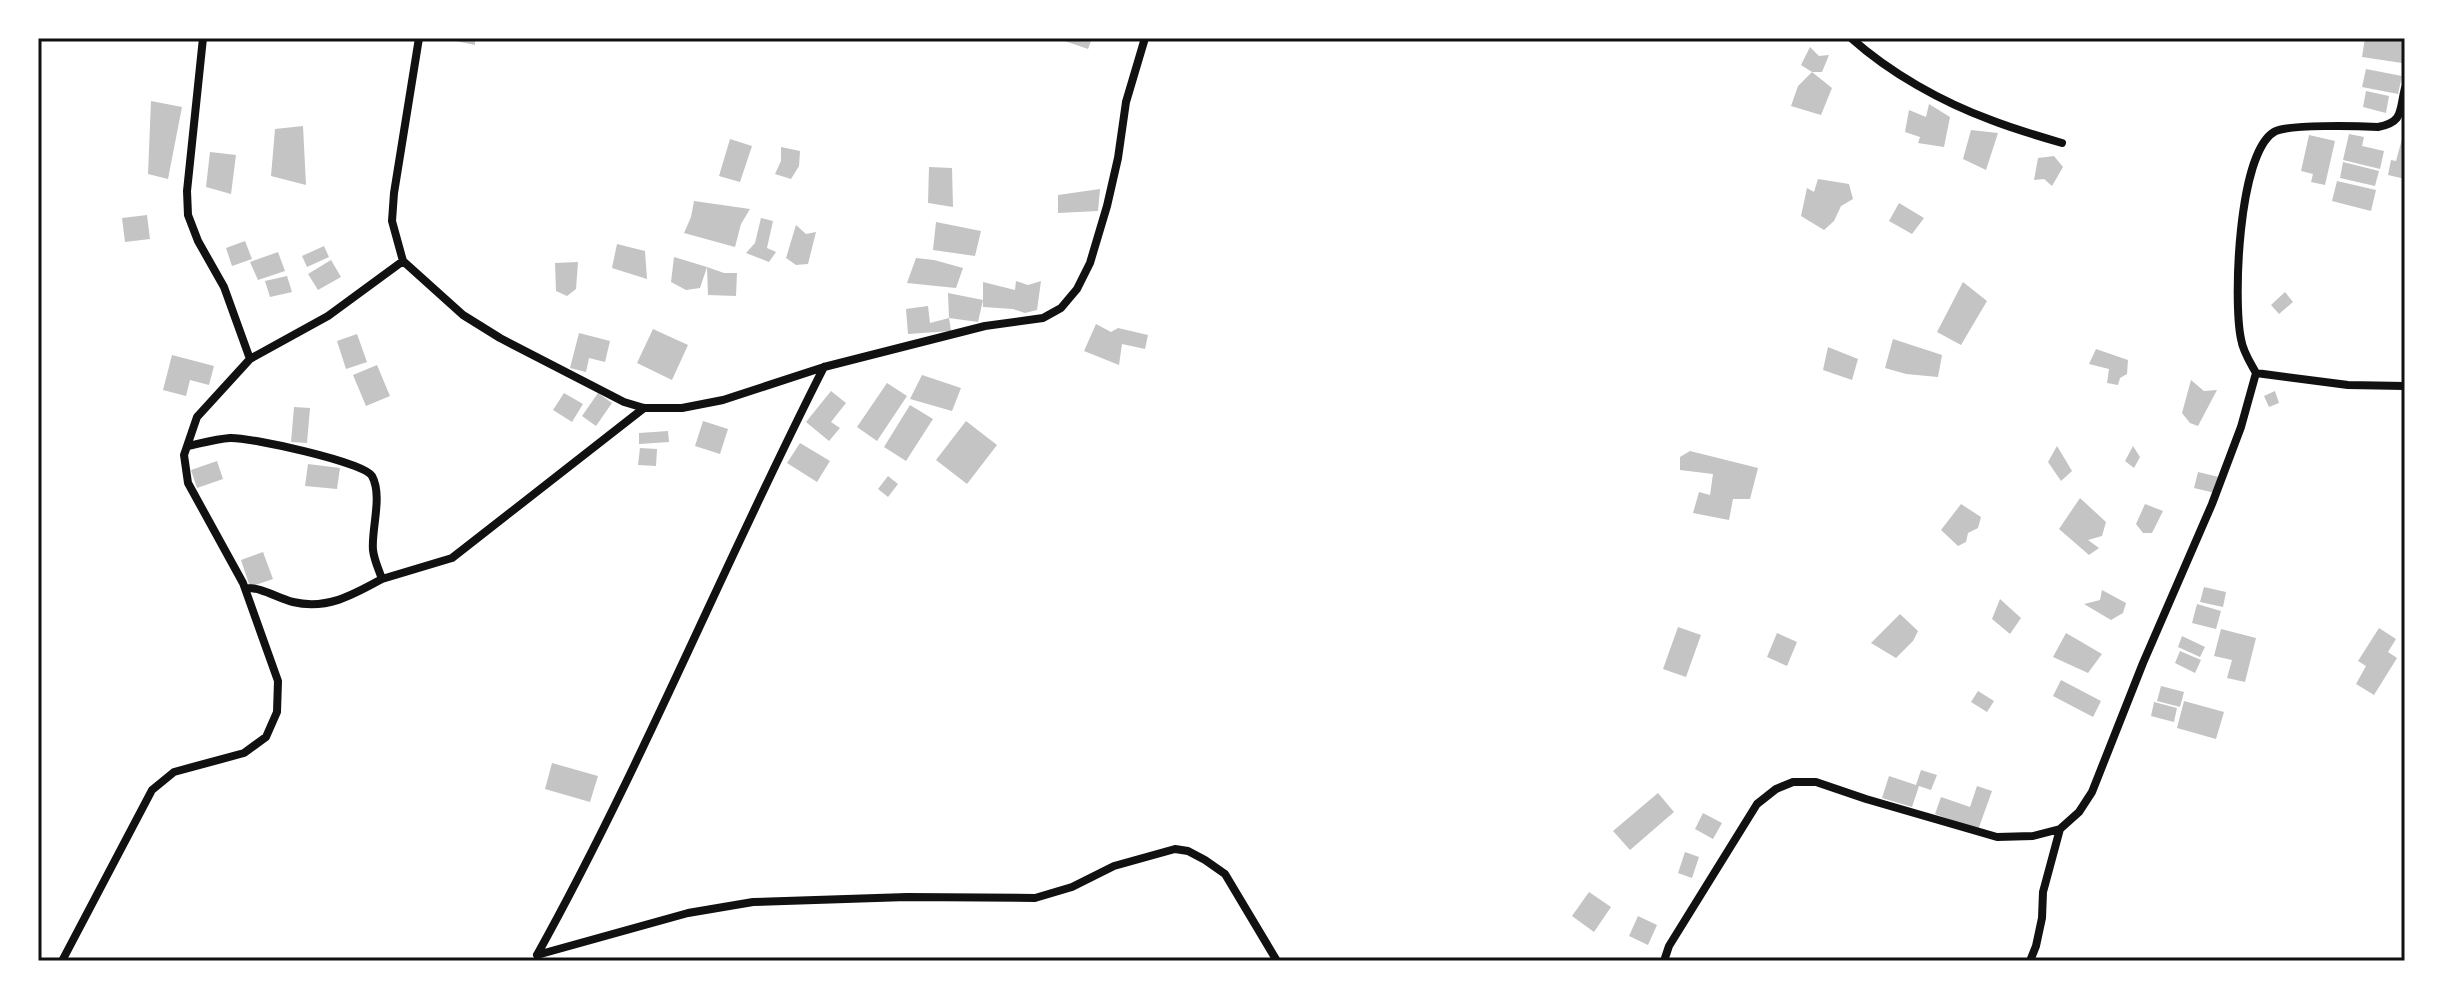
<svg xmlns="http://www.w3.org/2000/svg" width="2443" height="999" font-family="'Zilla Slab',serif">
  <rect width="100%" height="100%" fill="#fff"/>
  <path fill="#c4c4c4" d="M446,38H475V45L446,39Z
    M1056,38H1092L1088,49Z
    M2365,38L2405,40L2402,63L2362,57Z
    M1810,47L1819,56L1829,55L1822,72H1812L1801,65Z
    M2366,69L2402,76L2398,94L2362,87Z
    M1812,72L1832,88L1821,115L1791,106L1798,86Z
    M2366,91L2389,96L2386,113L2363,107Z
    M151,101L182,107L168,179L148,174Z
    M1929,104L1950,117L1944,147L1918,143L1920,137L1905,132L1909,110L1926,117Z
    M303,126L306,185L271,176L275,129Z
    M1971,130L1998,133L1986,170L1963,159Z
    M2349,134L2364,137L2362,146L2384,151L2380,169L2343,160Z
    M2309,135L2335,141L2325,185L2311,182L2313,174L2301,171Z
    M730,139L752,146L740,182L719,176Z
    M2402,139L2405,140V179L2388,175L2391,160L2396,161Z
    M781,147L800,151L799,166L791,179L775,174L781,161Z
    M210,152L236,155L231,194L206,187Z
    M2054,156L2063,167L2052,186L2044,179L2034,180L2038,158Z
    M2343,162L2379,171L2375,186L2340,178Z
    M929,167L952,168L953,207L928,203Z
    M1818,179L1849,184L1853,199L1841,206L1834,221L1824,230L1801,216L1807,188L1814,192Z
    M2337,181L2376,190L2371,211L2332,201Z
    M1100,189L1098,211L1058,213V195Z
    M694,201L750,209L741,224L735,247L684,233L691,217Z
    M1899,203L1924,218L1912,234L1889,221Z
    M147,215L150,239L125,242L122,218Z
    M761,218L773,221L767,248L776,252L769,262L746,253L755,243Z
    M936,222L981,231L975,256L933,250Z
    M796,225L806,234L816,232L808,264L796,265L786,258Z
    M245,241L252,259L232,266L226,248Z
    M617,244L645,251L647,279L612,268Z
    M324,246L329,257L307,267L302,256Z
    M278,252L285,271L258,280L250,262Z
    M674,257L707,267L700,288L686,290L671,282Z
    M916,258L934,260L963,268L956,288L907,283Z
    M331,260L341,277L318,290L308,274Z
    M578,262L576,289L567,296L556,291L555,263Z
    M707,267L724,273H737L736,296L708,295Z
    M287,276L292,292L270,297L265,281Z
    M1016,281L1028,285L1041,281L1037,310L1025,313L1013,309L983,307V282L1015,290Z
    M1963,282L1987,301L1961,345L1937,332Z
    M2285,292L2293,302L2279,314L2271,305Z
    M948,293L983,300L978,322L949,318L951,331L908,334L906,309L928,306L930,323L949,318Z
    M1096,324L1111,332L1118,328L1148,335L1145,349L1122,344L1119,365L1084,351Z
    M653,329L688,345L672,380L637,363Z
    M579,333L610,341L605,362L589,358L586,372L570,368Z
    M357,334L367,362L346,369L337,341Z
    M1893,339L1942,355L1938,377L1906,374L1885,368Z
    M1828,347L1858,359L1852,380L1823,370Z
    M2096,349L2128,360L2127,374L2120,378L2118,385L2107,383L2109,369L2089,364Z
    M172,355L214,366L209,385L190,380L186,396L163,390Z
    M377,365L390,396L366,406L353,375Z
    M922,375L961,388L952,411L910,399Z
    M2191,380L2204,391L2217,390L2198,426L2190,423L2182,413Z
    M887,383L907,396L877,441L857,427Z
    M831,391L846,403L831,422L840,428L829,441L806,422Z
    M2275,391L2279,403L2269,407L2264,396Z
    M564,393L583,404L572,422L553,410Z
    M598,393L612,403L596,426L582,416Z
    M910,405L933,419L906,461L884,447Z
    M294,407L310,408L307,443L291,442Z
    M703,421L728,429L720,454L695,446Z
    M966,421L997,445L967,484L936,460Z
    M668,431L669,442L639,444V433Z
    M800,443L830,461L817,482L787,463Z
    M2057,446L2072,471L2061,481L2048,462Z
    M2133,446L2140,457L2134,468L2125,461Z
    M640,448L657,449L656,466L638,465Z
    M1690,451L1758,468L1750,499H1733L1729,520L1693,513L1699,492L1710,495L1713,474L1680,470V457Z
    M217,461L223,479L197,488L191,470Z
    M308,464L340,468L337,489L305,486Z
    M2198,472L2219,477L2215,493L2194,488Z
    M888,476L898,484L888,497L878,489Z
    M2080,498L2106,522L2102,536L2088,540L2099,548L2089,555L2059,529Z
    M1961,504L1981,517L1978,528L1968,533L1966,542L1958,546L1941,530Z
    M2145,504L2163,511L2152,533H2143L2136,524Z
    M263,552L273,579L250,587L241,560Z
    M2204,587L2226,592L2223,607L2200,602Z
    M2102,590L2126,603L2123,613L2111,620L2084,604L2100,600Z
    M2000,599L2021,618L2010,634L1992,619Z
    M2197,604L2221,611L2216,629L2192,623Z
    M1900,614L1918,631L1913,641L1896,658L1871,643Z
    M1678,627L1701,635L1686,677L1663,669Z
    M2379,628L2396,639L2388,652L2397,658L2374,695L2356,684L2366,666L2358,661Z
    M2221,629L2256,638L2245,682L2227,678L2232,660L2214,656Z
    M1777,633L1797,642L1787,666L1767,657Z
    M2066,633L2102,654L2088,673L2053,657Z
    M2182,636L2205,647L2200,657L2178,647Z
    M2180,651L2201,660L2195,673L2175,663Z
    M2061,680L2101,701L2093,717L2053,696Z
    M2161,686L2184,692L2180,707L2157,701Z
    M1978,691L1994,701L1987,712L1971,702Z
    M2184,701L2224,712L2216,739L2177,728Z
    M2154,702L2177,708L2174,722L2151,716Z
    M552,763L598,776L590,802L545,789Z
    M1921,770L1937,775L1931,790L1919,786L1912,807L1882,798L1889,776L1916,785Z
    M1977,786L1992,791L1978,830L1935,814L1941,797L1970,807Z
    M1658,793L1674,812L1630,850L1613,831Z
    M1703,813L1722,823L1713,839L1695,829Z
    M1685,852L1699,857L1692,878L1678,873Z
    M1589,892L1611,907L1594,932L1572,916Z
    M1638,916L1657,925L1648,945L1629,936Z"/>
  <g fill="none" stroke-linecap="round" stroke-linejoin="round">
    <path stroke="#111" stroke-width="8" d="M203,38L187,191L188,215L198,241L224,287L250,359
      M419,38L394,193L392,221L403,261L463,315L500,338L624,402L644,408H682L723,400L824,367L985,326L1043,318L1061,308L1077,289L1090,263L1107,206L1118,158L1126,102L1145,38
      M1851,38C1890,73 1942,102 1991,120C2014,129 2038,136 2062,143
      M2405,88C2399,111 2404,122 2378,127C2359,126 2287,124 2274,132C2238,154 2233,301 2241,339C2243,352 2250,362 2256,373L2348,385L2405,386
      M188,446C202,443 216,439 230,438C249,437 364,462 372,476C383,496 371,530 373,550C374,560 379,570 382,579L452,558L644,408
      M245,588C262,587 277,598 293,602C327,610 353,595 382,579
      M537,955L688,913L753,902L907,897L1035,898L1072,887L1114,866L1175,849L1188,851L1205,860L1225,874L1277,961
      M537,955C643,764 725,561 824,367
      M62,961L152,790L174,772L244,753L266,737L277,712L278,681L243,583L188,483L184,455L197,417L250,359L328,316L403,261
      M1664,961L1669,946L1757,804L1776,789L1793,782H1816L1866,799L1997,837L2033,836L2060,829
      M2030,961L2036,946L2042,918L2043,892L2060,829L2079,812L2092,792L2143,663L2212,504L2241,427L2256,373"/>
  </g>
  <rect width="2443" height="999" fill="none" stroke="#ffffff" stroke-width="80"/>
  <rect x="40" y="40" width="2363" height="919" fill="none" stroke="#111" stroke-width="3"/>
</svg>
